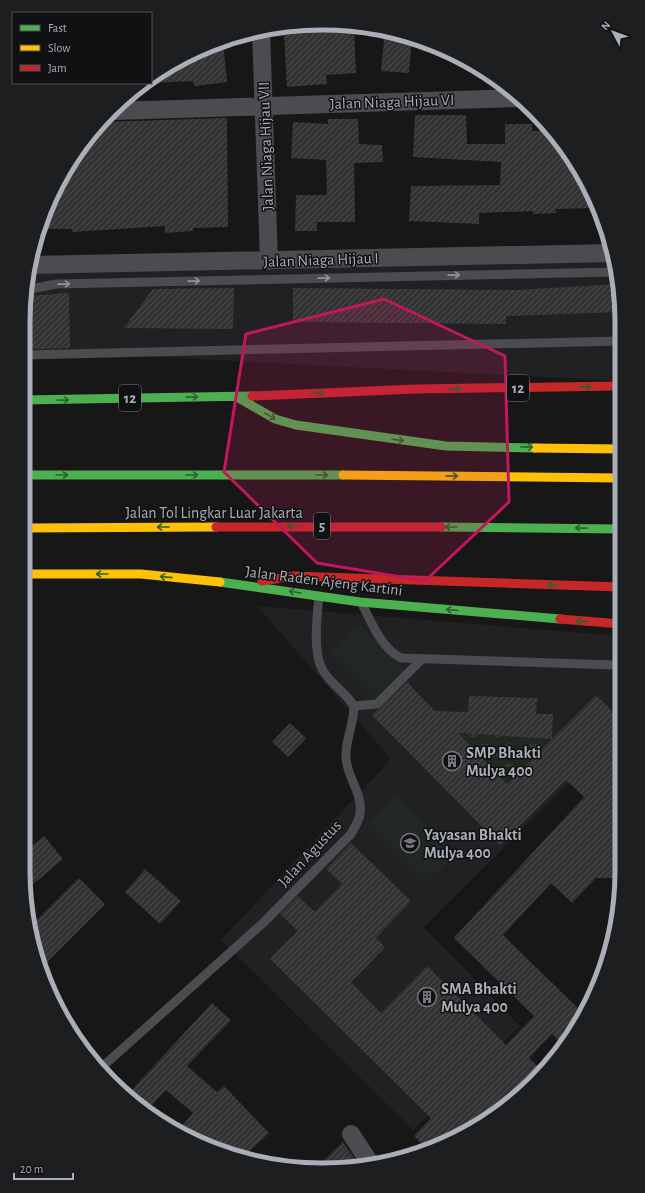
<svg xmlns="http://www.w3.org/2000/svg" width="645" height="1193" font-family="'Alegreya Sans',sans-serif">
  <defs>
    <pattern id="park-tufts" width="24" height="20" patternUnits="userSpaceOnUse"><rect width="24" height="20" fill="#212722"/><path d="M3 7l-1-3M5 7V3M7 7l1-3M15 17l-1-3M17 17v-4M19 17l1-3" fill="none" stroke="#3f4440"/></pattern>
    <pattern id="building-hatch" width="6" height="6" patternUnits="userSpaceOnUse"><rect width="6" height="6" fill="#333334"/><path d="M-1 1l2-2M0 6l6-6M5 7l2-2" fill="none" stroke="#4e4e4f"/></pattern>
  </defs>
  <rect width="100%" height="100%" fill="#171717"/>
  <path fill="#212123" d="M613,256L619,284L620,381L24,350V303L30,266Z
    M257,606L621,636V731L424,927L520,1026L413,1130L221,940L391,759Z"/>
  <path fill="url(#park-tufts)" d="M458,733L552,739L507,784Z"/>
  <path fill="#212722" d="M358,623L407,672L377,701L329,652Z
    M396,795L456,854L425,884L366,826Z"/>
  <path fill="url(#building-hatch)" d="M354,28L356,73L326,75L327,84L287,87L284,35Z
    M385,31L412,37L409,73L381,71Z
    M223,41L227,82L194,86L193,81L151,83V78L190,54Z
    M415,115H466L467,144H505V124H532V131L549,130L571,156L590,194L591,208L556,209V213L533,214V211L479,213V224L409,221L411,186L500,185L501,162L413,157Z
    M227,118L228,227L193,228V231L165,233V226L72,232V229H46L45,216L63,173L100,122Z
    M328,119H358L359,144L382,145L383,162L354,163L355,222H317V231H295L296,195H327L326,160L291,158L293,122L328,124Z
    M619,284L620,312L506,316V324L293,322V288L517,290Z
    M234,288L233,329L124,328L153,289Z
    M69,293L70,348L28,349L26,296Z
    M407,682L435,711L468,712L469,696L537,698L536,714H553L552,739L458,733L507,784L596,695L621,720V878H596L572,903L551,883L503,935L584,1014L582,1020L563,1044L552,1034L529,1058L541,1070L520,1096L437,1147L427,1149L414,1136L431,1118L270,959L298,931L280,914L298,896L315,912L342,884L326,869L351,843L411,901L376,938L385,947L351,982L381,1013L427,966L506,1045L534,1016L454,938L584,797L566,780L500,845L372,715Z
    M290,723L306,738L288,757L272,742Z
    M44,836L63,859L26,890L23,870V853Z
    M145,869L181,901L160,924L125,892Z
    M79,878L105,904L40,969L32,925Z
    M212,1003L231,1020L187,1066L217,1092L224,1086L269,1133L242,1158L179,1130L193,1113L166,1090L147,1110L129,1093Z
    M343,1142L359,1165L342,1169L317,1167Z"/>
  <g fill="none" stroke-linecap="round" stroke-linejoin="round">
    <path stroke="#4c4c50" stroke-width="9" d="M26,290L56,284L617,272
      M24,355L620,341
      M362,604C371,622 382,649 401,658L615,665L621,661
      M354,706L377,704L422,659
      M101,1068L263,923L351,834C354,828 359,821 360,814C363,793 347,778 346,758C345,740 354,724 354,706C346,693 332,685 324,672C312,655 317,616 319,596"/>
    <path stroke="#4c4c50" stroke-width="18" d="M261,31L269,261
      M113,111L520,98
      M30,265L612,253
      M351,1134L370,1163"/>
    <path stroke="#4caf50" stroke-width="9" d="M237,397L275,419L296,425L446,446L535,448
      M24,400L252,396
      M23,475H343
      M441,527L620,529
      M220,582L360,602L560,619"/>
    <path stroke="#ffc107" stroke-width="9" d="M535,448L620,449
      M343,475L620,478
      M23,528L216,527
      M23,574H141L220,582"/>
    <path stroke="#c62828" stroke-width="9" d="M252,396L416,389L620,386
      M216,527H441
      M262,581L294,576L620,587
      M560,619L621,624"/>
  </g>
  <defs><path id="oneway-shaft" d="M-6 0H5M1.5-3L5.5 0L1.5 3" fill="none" stroke-width="1.6" stroke-linecap="round" stroke-linejoin="round"/></defs>
  <g stroke="#8e9197">
    <use href="#oneway-shaft" transform="translate(454 275) rotate(-1)"/>
    <use href="#oneway-shaft" transform="translate(324 278) rotate(-1)"/>
    <use href="#oneway-shaft" transform="translate(194 281) rotate(-1)"/>
    <use href="#oneway-shaft" transform="translate(64 284) rotate(-1)"/>
  </g>
  <g stroke="#2e6032">
    <use href="#oneway-shaft" transform="translate(585 387) rotate(-1)"/>
    <use href="#oneway-shaft" transform="translate(455 389) rotate(-1)"/>
    <use href="#oneway-shaft" transform="translate(318 393) rotate(-2)"/>
    <use href="#oneway-shaft" transform="translate(192 397) rotate(-1)"/>
    <use href="#oneway-shaft" transform="translate(63 400) rotate(-1)"/>
    <use href="#oneway-shaft" transform="translate(270 416) rotate(29)"/>
    <use href="#oneway-shaft" transform="translate(398 440) rotate(7)"/>
    <use href="#oneway-shaft" transform="translate(527 447) rotate(1)"/>
    <use href="#oneway-shaft" transform="translate(62 475)"/>
    <use href="#oneway-shaft" transform="translate(192 475)"/>
    <use href="#oneway-shaft" transform="translate(322 475)"/>
    <use href="#oneway-shaft" transform="translate(452 476) rotate(1)"/>
    <use href="#oneway-shaft" transform="translate(293 526) rotate(180)"/>
    <use href="#oneway-shaft" transform="translate(163 527) rotate(180)"/>
    <use href="#oneway-shaft" transform="translate(451 527) rotate(-180)"/>
    <use href="#oneway-shaft" transform="translate(581 528) rotate(-179)"/>
    <use href="#oneway-shaft" transform="translate(102 574) rotate(-180)"/>
    <use href="#oneway-shaft" transform="translate(166 577) rotate(-174)"/>
    <use href="#oneway-shaft" transform="translate(553 585) rotate(-178)"/>
    <use href="#oneway-shaft" transform="translate(295 592) rotate(-171)"/>
    <use href="#oneway-shaft" transform="translate(452 610) rotate(-175)"/>
    <use href="#oneway-shaft" transform="translate(582 621) rotate(-175)"/>
  </g>
  <path fill="#c2185b" fill-opacity="0.2" stroke="#c2185b" stroke-width="3" stroke-linejoin="round" d="M384,299L505,356L509,502L425,581L317,563L224,472L246,334Z"/>
  <defs>
    <g id="building-ring" transform="scale(1)"><circle r="9.5" fill="#111113" stroke="#77797e" stroke-width="1.5"/><path d="M-4-6H4V6H1V3H-1V6H-4ZM-2.5-4.3h1.7v1.8h-1.7ZM.8-4.3h1.7v1.8H.8ZM-2.5-1h1.7V.8h-1.7ZM.8-1h1.7V.8H.8Z" fill="#77797e"/></g>
    <g id="school-ring" transform="scale(1)"><circle r="9.5" fill="#111113" stroke="#77797e" stroke-width="1.5"/><path d="M0-5L7-2L0 1L-7-2ZM-4 1L0 2.5L4 1V4Q0 6-4 4Z" fill="#77797e"/></g>
  </defs>
  <g fill-rule="evenodd">
    <use href="#building-ring" x="452" y="761"/>
    <use href="#school-ring" x="410" y="843"/>
    <use href="#building-ring" x="427" y="997"/>
  </g>
  <g text-anchor="middle" stroke-width="3" stroke-linejoin="round" paint-order="stroke">
    <g fill="#111113" stroke="#7c7f85" stroke-width="1">
      <rect x="507" y="375" width="22" height="26" rx="3"/>
      <rect x="119" y="385" width="22" height="26" rx="3"/>
      <rect x="314" y="513" width="16" height="26" rx="3"/>
    </g>
    <g font-size="15" font-weight="bold" fill="#aaaeb6">
      <text x="518" y="393">12</text>
      <text x="130" y="403">12</text>
      <text x="322" y="531">5</text>
    </g>
    <g font-size="16" fill="#aaaeb6" stroke="#111113">
      <text transform="translate(392 101) rotate(-2)" y="6">Jalan Niaga Hijau VI</text>
      <text transform="translate(265 146) rotate(-92)" y="6">Jalan Niaga Hijau VII</text>
      <text transform="translate(321 259) rotate(-2)" y="6">Jalan Niaga Hijau I</text>
      <text x="214" y="518">Jalan Tol Lingkar Luar Jakarta</text>
      <text transform="translate(324 580) rotate(7)" y="6">Jalan Raden Ajeng Kartini</text>
      <text transform="translate(309 853) rotate(-47)" y="6">Jalan Agustus</text>
    </g>
    <g font-size="16" font-weight="bold" fill="#aaaeb6" stroke="#111113" text-anchor="start">
      <text x="466" y="758">SMP Bhakti<tspan x="466" dy="18">Mulya 400</tspan></text>
      <text x="424" y="840">Yayasan Bhakti<tspan x="424" dy="18">Mulya 400</tspan></text>
      <text x="441" y="994">SMA Bhakti<tspan x="441" dy="18">Mulya 400</tspan></text>
    </g>
  </g>
  <path d="M0 0H645V1193H0ZM322 30H323A292 292 0 0 1 615 322V871A292 292 0 0 1 323 1163H322A292 292 0 0 1 30 871V322A292 292 0 0 1 322 30Z" fill="#1d1e20" fill-rule="evenodd"/>
  <path fill="none" stroke="#aaaeb6" stroke-width="5" d="M322 30H323A292 292 0 0 1 615 322V871A292 292 0 0 1 323 1163H322A292 292 0 0 1 30 871V322A292 292 0 0 1 322 30Z"/>
  <rect x="12" y="12" width="140" height="72" fill="#111113" stroke="#4e5054"/>
  <rect x="20" y="25" width="20" height="6" fill="#4caf50" stroke="#4e5054"/>
  <text x="48" y="32" font-size="12" fill="#aaaeb6">Fast</text>
  <rect x="20" y="45" width="20" height="6" fill="#ffc107" stroke="#4e5054"/>
  <text x="48" y="52" font-size="12" fill="#aaaeb6">Slow</text>
  <rect x="20" y="65" width="20" height="6" fill="#c62828" stroke="#4e5054"/>
  <text x="48" y="72" font-size="12" fill="#aaaeb6">Jam</text>
  <g transform="translate(613 32) rotate(311)" stroke="#111113" stroke-width="3" paint-order="stroke">
  <path d="M0-3L7 15L0 10L-7 15Z" fill="#aaaeb6"/>
  <text y="-6" font-size="11" font-weight="bold" text-anchor="middle" fill="#aaaeb6">N</text>
  </g>
  <path d="M14 1173v6h59v-6" fill="none" stroke="#aaaeb6" stroke-width="2"/>
  <text x="20" y="1173" font-size="12" fill="#aaaeb6" stroke="#111113" stroke-width="3" paint-order="stroke">20 m</text>
</svg>
